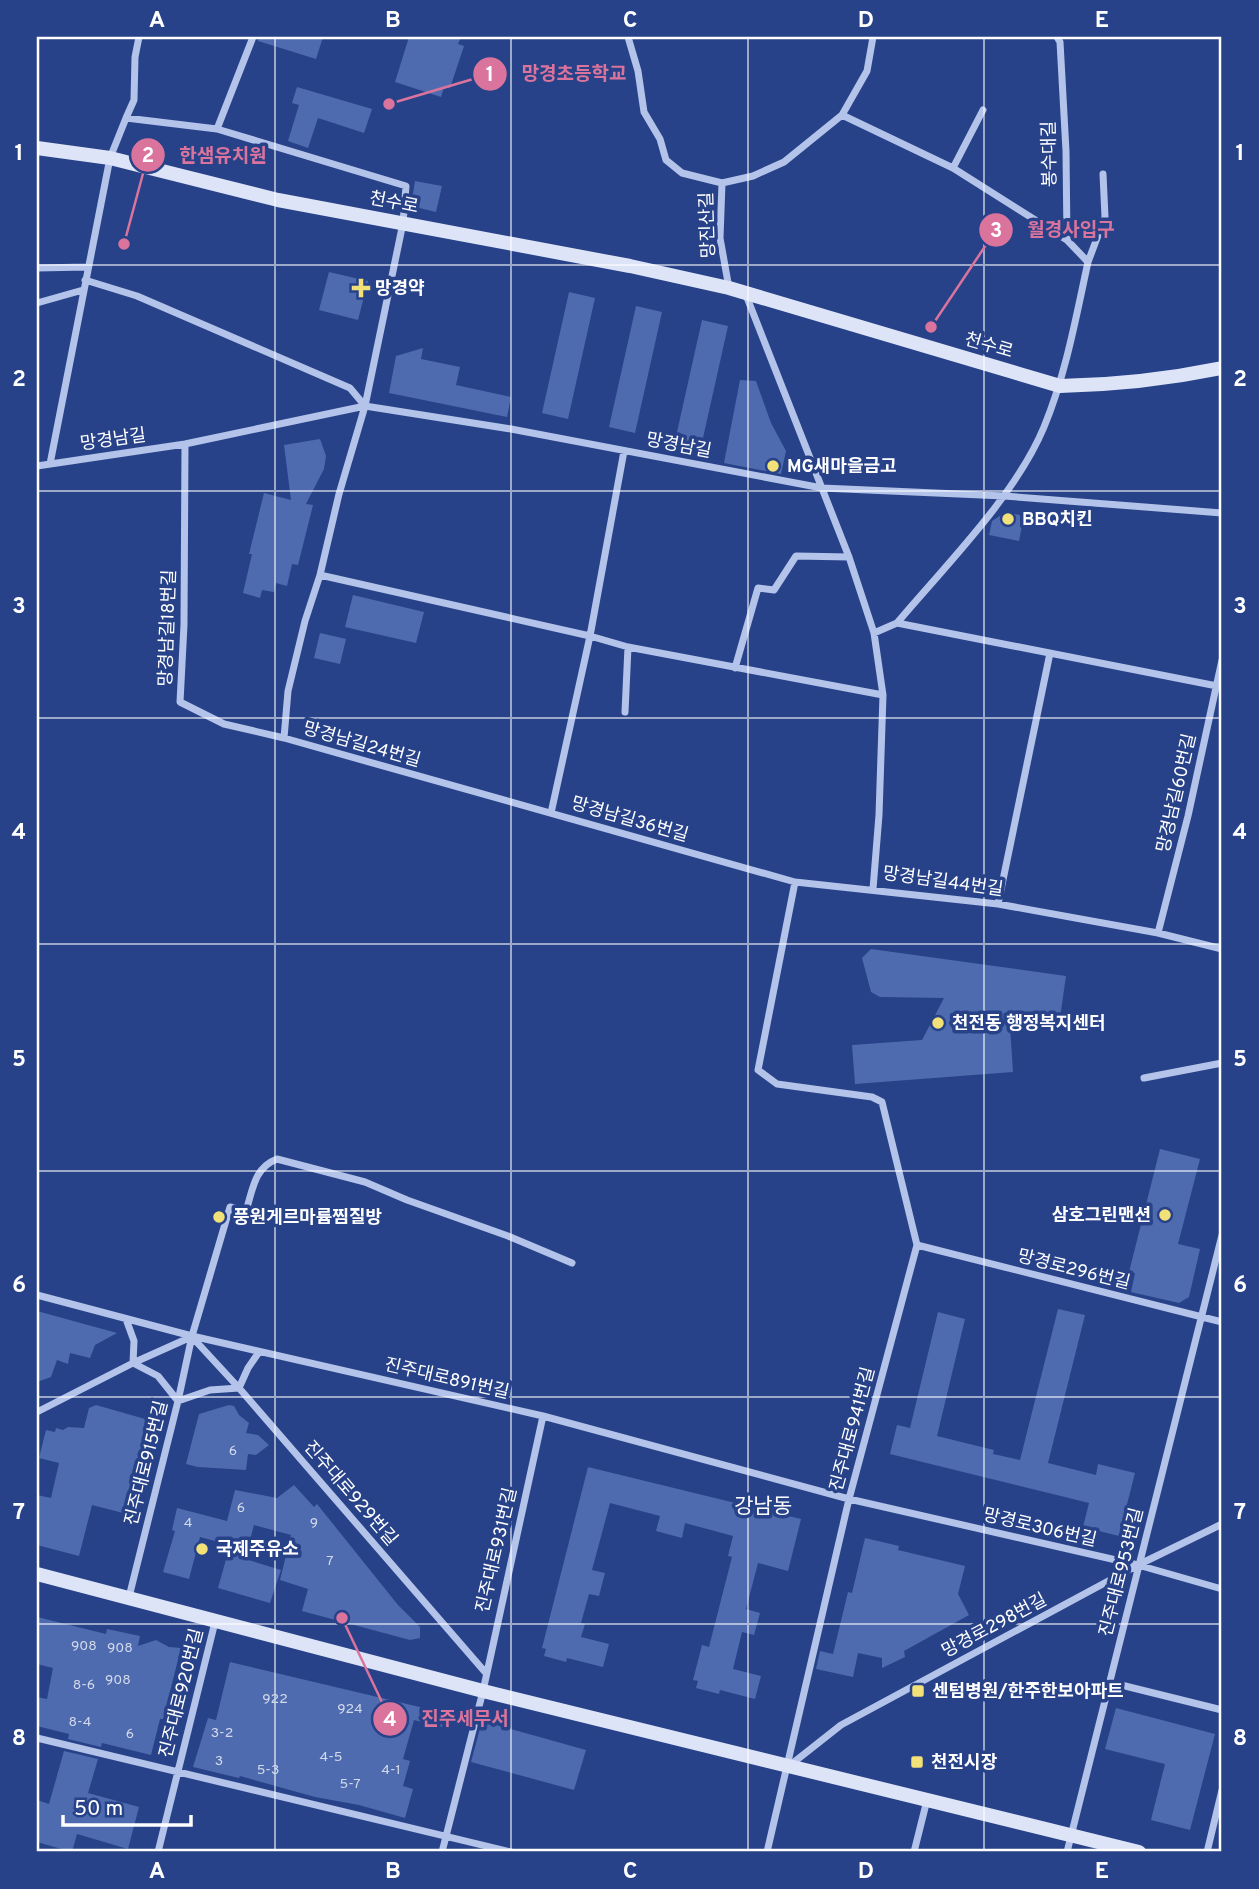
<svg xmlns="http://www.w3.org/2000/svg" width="1259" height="1889" font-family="Overpass,'Noto Sans KR',sans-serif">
  <rect width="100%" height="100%" fill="#274288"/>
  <path fill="#4f6baf" d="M259,37H323L316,59L258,41Z
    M409,37H461L458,44L464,46L450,88L444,87L441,97L395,82Z
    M297,87L372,109L364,133L318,118L308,148L288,141L299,105L292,103Z
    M415,181L442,186L436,212L411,206Z
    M329,272L368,281L358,320L319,310Z
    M569,292L595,298L568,419L542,413Z
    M636,306L662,312L635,433L609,427Z
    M702,320L728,326L701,447L675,441Z
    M423,348L421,359L460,367L456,385L511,397L507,417L389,393L396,356Z
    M740,380L756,381L771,423L786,451L781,474L724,463Z
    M320,439L326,456L324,469L306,504L313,505L298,565L292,564L287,586L276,583L274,592L262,590L260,598L243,593L252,554H249L264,493L291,500L284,445Z
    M1006,512L1024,516L1019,541L989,535L992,521Z
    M353,595L424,612L416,643L345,627Z
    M320,633L346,639L340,664L314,658Z
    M871,949L1066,976L1060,1018L1009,1011L1013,1072L855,1084L852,1045L922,1040L944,998L880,997L871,992L862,958Z
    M1160,1149L1200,1159L1178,1244L1200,1249L1189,1297L1179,1303L1131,1292L1135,1273L1129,1272Z
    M1058,1309L1085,1315L1048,1463L1096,1475L1098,1464L1135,1473L1119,1536L1083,1527L1089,1503L890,1454L897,1425L910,1428L938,1312L965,1319L937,1436L994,1450L993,1454L1020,1460Z
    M37,1311L117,1333L95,1345L90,1358L70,1353L68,1364L57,1360L51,1377L37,1382Z
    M96,1405L152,1421L127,1514L92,1505L79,1556L37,1545V1495L51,1498L59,1463L39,1458L46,1430L55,1432L56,1428L63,1430L68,1427L84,1428L89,1408Z
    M229,1405L234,1406L239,1415L249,1423L246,1433L258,1435L269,1445L256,1455L248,1454L246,1470L198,1467L186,1464L199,1414Z
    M588,1467L801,1519L788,1571L758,1563L746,1609L760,1613L754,1635L742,1632L733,1669L761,1676L755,1699L720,1690L719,1694L696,1688L698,1681L693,1680L702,1645L709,1647L732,1557L728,1556L733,1536L685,1523L682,1538L656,1531L660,1516L610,1503L592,1570L605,1573L599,1596L589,1594L581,1623L585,1624L581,1637L609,1644L603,1667L567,1658L566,1662L544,1656L546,1649L542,1648Z
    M294,1485L314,1507L317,1504L398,1605L420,1627V1638L410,1640L302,1611L308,1589L280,1580L291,1535L254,1525L245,1559L281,1570L270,1603L218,1588L230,1545L200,1537L189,1579L163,1572L175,1531L172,1530L177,1508L227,1521L235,1490L277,1498Z
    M865,1538L899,1546L898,1550L965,1566L958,1594L969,1615L904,1651L905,1657L882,1668V1658L858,1653L853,1677L816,1669L820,1651L833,1654L848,1592L852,1593Z
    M37,1617L106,1634L107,1629L140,1636L138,1646L156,1640L169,1647L181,1648L163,1719H160L151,1755L102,1743L101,1747L68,1739L69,1734L37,1726V1697L47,1699L53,1668L37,1664Z
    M230,1662L445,1713L442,1727L414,1720L403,1759L410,1761L403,1786L413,1789L405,1818L359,1805L315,1797L240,1776L239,1778L193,1767L208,1718L216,1720Z
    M1116,1708L1215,1734L1190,1830L1151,1820L1165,1764L1105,1749Z
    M482,1721L586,1750L574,1790L471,1762Z
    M64,1751L98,1759L88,1793L139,1807L128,1849L77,1834L72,1852L37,1842V1800L49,1804Z"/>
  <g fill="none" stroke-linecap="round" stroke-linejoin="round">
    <path stroke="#b3c3e9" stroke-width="7" d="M628,37L638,71L644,112L660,139L666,160L682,173L722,183L753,176L784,162L842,115L867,71L873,37
      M1057,37L1060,42L1066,151L1067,240
      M842,115L953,168L1067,240L1088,262C1076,317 1066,374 1044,427C1016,495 945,566 897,623L874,633
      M126,118L134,100L135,57L139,37
      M217,129L253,37
      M953,168L983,110
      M722,183L720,238L729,288
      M1088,262L1105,217L1103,174
      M37,268L87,267
      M85,280L137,296L350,388L365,406
      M746,295L849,557L874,633L883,695L879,815L873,889
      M37,303L83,290
      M185,444L184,625L180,702L224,724L284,738L795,882L998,904L1158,933L1222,949
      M50,464L110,158L126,118L217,129L406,186L403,223L365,406L511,429L822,488L1004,496L1222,513
      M37,466L185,444L365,406
      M320,575L590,636L628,647L883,695
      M897,623L1217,686
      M735,668L758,588L774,590L796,556L849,557
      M625,712L628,647
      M284,738L288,691L305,621L320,575L339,494L365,406
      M551,813L590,636L624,451
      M998,904L1050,653
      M1158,933L1188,816L1222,660
      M1144,1078L1222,1063
      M917,1245L1222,1322
      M37,1295L192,1336L543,1416L849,1499L1138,1565L1222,1589
      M126,1319L134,1341L133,1363L158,1376L178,1401L210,1390L239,1388L248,1368L259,1352
      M192,1337L239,1388L485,1672
      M37,1412L133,1363L191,1337
      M129,1597L178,1401L192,1336L230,1207L246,1211C253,1189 254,1168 277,1159L365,1182L407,1200L508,1236L572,1263
      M1109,1682L1222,1710
      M37,1738L511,1852
      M789,1766L841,1725L1138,1565L1222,1524
      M158,1852L215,1622
      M442,1852L483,1691L543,1416
      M767,1852L849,1499L917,1245L882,1102L872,1097L777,1084L758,1070L795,882
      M914,1852L927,1800
      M1067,1852L1222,1235
      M1207,1852L1222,1790"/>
    <path stroke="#dde4f8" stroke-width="14" d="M37,148L110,158L278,200L630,266L729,288L1060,386C1115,385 1168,379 1222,368
      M37,1574L483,1691L1139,1852"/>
  </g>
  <path fill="none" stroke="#fff" stroke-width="2" stroke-opacity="0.55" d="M275,37V1852M511,37V1852M748,37V1852M984,37V1852M37,265H1222M37,491H1222M37,718H1222M37,944H1222M37,1171H1222M37,1397H1222M37,1624H1222"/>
  <g fill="#f1e178" stroke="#274288" stroke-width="2.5">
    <path d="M357.5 277.5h7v7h7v7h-7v7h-7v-7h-7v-7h7z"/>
    <circle cx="773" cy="466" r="7"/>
    <circle cx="1008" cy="519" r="7"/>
    <circle cx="938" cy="1023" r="7"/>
    <circle cx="1165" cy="1215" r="7"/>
    <circle cx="219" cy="1217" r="7"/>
    <circle cx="202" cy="1549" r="7"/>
    <rect x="911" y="1684" width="14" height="14" rx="3.5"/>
    <rect x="910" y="1755" width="14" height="14" rx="3.5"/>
  </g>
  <g text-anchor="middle" stroke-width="7" stroke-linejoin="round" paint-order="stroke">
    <g font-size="14" fill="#d3daeb">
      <text x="233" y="1455">6</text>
      <text x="241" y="1512">6</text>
      <text x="188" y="1527">4</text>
      <text x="314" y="1527">9</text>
      <text x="330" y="1565">7</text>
      <text x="84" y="1650">908</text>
      <text x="120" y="1652">908</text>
      <text x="118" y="1684">908</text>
      <text x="84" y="1689">8-6</text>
      <text x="275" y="1703">922</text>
      <text x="350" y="1713">924</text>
      <text x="80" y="1726">8-4</text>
      <text x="222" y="1737">3-2</text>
      <text x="130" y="1738">6</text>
      <text x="331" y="1761">4-5</text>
      <text x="219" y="1765">3</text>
      <text x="268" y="1774">5-3</text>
      <text x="391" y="1774">4-1</text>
      <text x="350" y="1788">5-7</text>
    </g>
    <g font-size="18" fill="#fff" stroke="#274288">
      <text transform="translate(1049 154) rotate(-91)" y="6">봉수대길</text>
      <text transform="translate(394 202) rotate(11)" y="6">천수로</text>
      <text transform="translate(707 225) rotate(-92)" y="6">망진산길</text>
      <text transform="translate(989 345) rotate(16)" y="6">천수로</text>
      <text transform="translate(113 439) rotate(-8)" y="6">망경남길</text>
      <text transform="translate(679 445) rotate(11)" y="6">망경남길</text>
      <text transform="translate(167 628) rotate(-88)" y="6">망경남길18번길</text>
      <text transform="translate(362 744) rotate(16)" y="6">망경남길24번길</text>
      <text transform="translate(1176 793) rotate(-77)" y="6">망경남길60번길</text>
      <text transform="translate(630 819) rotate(16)" y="6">망경남길36번길</text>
      <text transform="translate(943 881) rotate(8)" y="6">망경남길44번길</text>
      <text transform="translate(1074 1269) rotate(14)" y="6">망경로296번길</text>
      <text transform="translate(447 1378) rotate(13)" y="6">진주대로891번길</text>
      <text transform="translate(852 1429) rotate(-75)" y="6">진주대로941번길</text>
      <text transform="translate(146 1463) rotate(-76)" y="6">진주대로915번길</text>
      <text transform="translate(351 1493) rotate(49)" y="6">진주대로929번길</text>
      <text transform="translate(1040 1527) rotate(13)" y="6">망경로306번길</text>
      <text transform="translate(496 1550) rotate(-77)" y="6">진주대로931번길</text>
      <text transform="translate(1121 1572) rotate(-76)" y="6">진주대로953번길</text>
      <text transform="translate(994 1625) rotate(-28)" y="6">망경로298번길</text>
      <text transform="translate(181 1693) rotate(-76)" y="6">진주대로920번길</text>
    </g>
    <g font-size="18" font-weight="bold" fill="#fff" stroke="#274288" text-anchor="start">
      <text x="375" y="294">망경약</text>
      <text x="787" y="472">MG새마을금고</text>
      <text x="1022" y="525">BBQ치킨</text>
      <text x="952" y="1029">천전동 행정복지센터</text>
      <text x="1151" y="1221" text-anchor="end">삼호그린맨션</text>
      <text x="233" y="1223">풍원게르마륨찜질방</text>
      <text x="216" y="1555">국제주유소</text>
      <text x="932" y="1697">센텀병원/한주한보아파트</text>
      <text x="931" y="1768">천전시장</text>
    </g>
    <g font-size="21" fill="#fff" stroke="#274288">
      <text x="763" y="1513">강남동</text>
    </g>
  </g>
  <path fill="none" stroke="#da749d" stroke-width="2.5" d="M389 104L490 74M124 244L148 155M931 327L996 230M342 1618L390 1719"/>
  <g fill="#da749d" stroke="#274288" stroke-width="2.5">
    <circle cx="389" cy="104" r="7"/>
    <circle cx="124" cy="244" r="7"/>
    <circle cx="931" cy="327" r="7"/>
    <circle cx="342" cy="1618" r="7"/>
    <circle cx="490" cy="74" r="18"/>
    <circle cx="148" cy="155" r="18"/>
    <circle cx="996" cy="230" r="18"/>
    <circle cx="390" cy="1719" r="18"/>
  </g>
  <g font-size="21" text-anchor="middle" font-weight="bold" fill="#fff">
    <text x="490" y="81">1</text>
    <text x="148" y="162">2</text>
    <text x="996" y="237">3</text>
    <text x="390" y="1726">4</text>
  </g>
  <g font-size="19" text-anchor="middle" font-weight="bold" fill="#da749d" stroke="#274288" stroke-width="7" stroke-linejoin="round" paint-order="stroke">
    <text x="574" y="80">망경초등학교</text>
    <text x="223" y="162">한샘유치원</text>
    <text x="1071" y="236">월경사입구</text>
    <text x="465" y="1725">진주세무서</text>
  </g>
  <rect width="1259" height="1889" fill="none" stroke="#274288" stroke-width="77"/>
  <path d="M63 1815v10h128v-10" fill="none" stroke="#ffffff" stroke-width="3.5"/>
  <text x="74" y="1815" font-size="21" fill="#ffffff" stroke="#274288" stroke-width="5" paint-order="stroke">50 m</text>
  <rect x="38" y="38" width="1182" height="1812" fill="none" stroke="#fff" stroke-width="2.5"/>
  <g font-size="23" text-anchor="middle" font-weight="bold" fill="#fff">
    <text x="157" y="27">A</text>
    <text x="393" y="27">B</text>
    <text x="630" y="27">C</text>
    <text x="866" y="27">D</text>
    <text x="1102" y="27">E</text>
    <text x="19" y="160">1</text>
    <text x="1240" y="160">1</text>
    <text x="19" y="386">2</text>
    <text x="1240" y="386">2</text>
    <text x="19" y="613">3</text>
    <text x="1240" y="613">3</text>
    <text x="19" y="839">4</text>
    <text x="1240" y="839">4</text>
    <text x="19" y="1066">5</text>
    <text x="1240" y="1066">5</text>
    <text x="19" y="1292">6</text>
    <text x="1240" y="1292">6</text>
    <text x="19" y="1519">7</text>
    <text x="1240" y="1519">7</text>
    <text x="19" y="1745">8</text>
    <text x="1240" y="1745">8</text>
    <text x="157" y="1878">A</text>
    <text x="393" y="1878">B</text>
    <text x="630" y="1878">C</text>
    <text x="866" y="1878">D</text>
    <text x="1102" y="1878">E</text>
  </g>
</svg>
